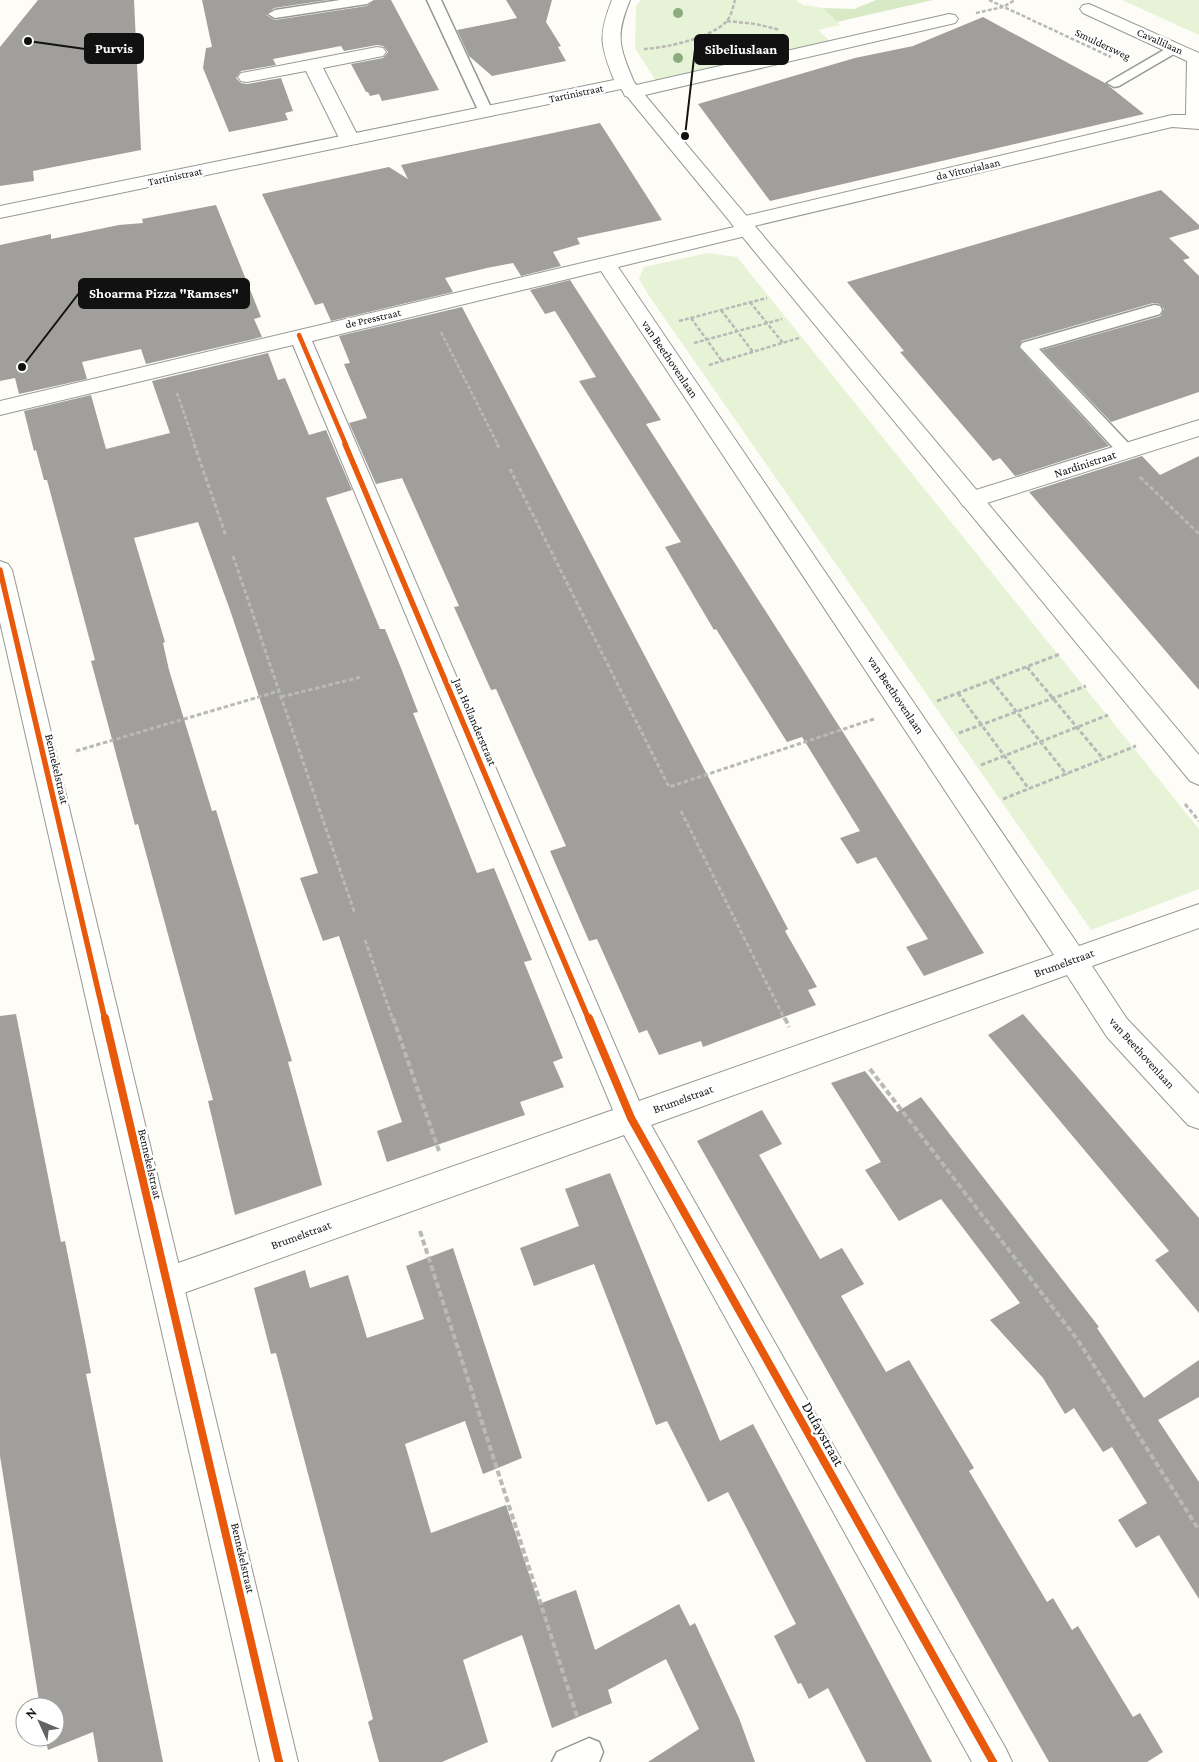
<svg xmlns="http://www.w3.org/2000/svg" width="1199" height="1762" font-family="'Crimson Pro',serif">
  <rect width="100%" height="100%" fill="#fdfcf7"/>
  <path fill="#e7f3d7" d="M641,0H796L803,5L823,8L840,25L818,30L829,40L828,44L656,81L635,48L636,6Z
    M1122,0H1199V35Z
    M708,253L737,257L1199,829V889L1091,930L649,296L639,279L644,267Z"/>
  <path fill="#d8eac5" d="M876,0H933L837,22L823,8L854,9Z"/>
  <path fill="#a19f9c" d="M38,0H134L141,150L33,171L34,181L0,186V47Z
    M202,0H328L274,8L266,15L275,20L367,6L376,0H391L439,90L382,101L379,94L370,96L368,92H366L351,64L383,58L388,52L383,46L377,45L344,51L341,46L273,59L276,65L241,71L236,78L241,83L247,84L281,78L293,111L285,113L288,120L229,132L203,68L206,48L212,47Z
    M506,0H552L546,22L561,46L558,47L566,61L492,76L469,56L457,30L517,18Z
    M983,17L1105,83L1144,114L770,201L698,104L855,58L913,46Z
    M600,123L662,220L577,238L580,244L553,252L561,266L521,276L513,263L487,268L445,278L453,292L331,321L323,303L315,305L262,194L389,167L408,179L401,165Z
    M1161,190L1199,225V229L1169,238L1190,258L1183,260L1199,276V392L1111,422L1042,350L1161,316L1164,309L1160,304L1153,303L1021,341L1019,348L1109,446L1015,476L1000,458L993,461L900,352L904,351L847,282Z
    M216,205L261,317L254,319L262,337L146,364L141,349L82,362L87,379L19,394L15,378L0,381V245L51,234V239L119,225L143,223L142,219Z
    M570,280L661,420L646,424L984,953L924,976L906,947L928,939L876,857L857,864L840,838L860,831L802,737L787,742L716,629L714,630L665,547L681,542L579,381L596,377L555,311L545,314L530,290Z
    M462,307L788,929L785,931L817,987L808,990L816,1005L703,1047L701,1041L659,1055L647,1030L639,1033L597,939L589,941L550,851L566,846L496,689L491,690L454,607L459,606L402,478L376,484L349,423L367,418L344,364L350,363L339,336Z
    M268,353L278,380L285,378L309,435L326,430L352,490L326,498L380,629H385L401,668L418,712L413,713L477,873L494,868L532,960L524,962L563,1058L553,1062L564,1087L520,1102L525,1115L387,1162L377,1131L402,1122L339,936L323,941L300,878L318,873L230,610L198,522L134,538L165,642L163,643L169,670L212,811L216,810L292,1061L288,1062L322,1185L235,1215L208,1101L213,1100L138,824L135,825L91,661L95,660L47,480H44L36,450L34,451L24,411L91,395L106,449L170,433L152,381Z
    M1142,456L1160,475L1199,456V690L1029,492Z
    M16,1014L61,1242L65,1241L85,1341L91,1373L86,1374L163,1762H98L93,1732L48,1750L45,1737H55V1707H40L0,1456V1016Z
    M1023,1014L1199,1218V1313L1155,1260L1169,1251L988,1035Z
    M865,1071L897,1112L921,1097L1099,1327L1097,1328L1144,1398L1199,1360V1397L1158,1420L1199,1482V1599L1159,1535L1136,1548L1118,1520L1147,1503L1112,1447L1103,1452L1074,1408L1065,1414L1043,1378L990,1320L1020,1303L941,1199L899,1221L865,1170L881,1162L831,1083Z
    M762,1110L782,1144L759,1155L820,1259L842,1248L864,1284L841,1296L886,1372L909,1360L974,1468L969,1471L1047,1602L1053,1598L1072,1630L1078,1626L1133,1717L1140,1713L1163,1752L1147,1762H1049L697,1141Z
    M610,1173L720,1441L753,1424L932,1762H866L828,1688L809,1699L801,1683L798,1684L774,1636L796,1624L728,1492L708,1502L667,1421L656,1425L594,1264L534,1286L520,1248L579,1226L565,1189Z
    M453,1248L522,1458L483,1474L465,1421L405,1444L431,1533L506,1505L539,1604L576,1590L595,1650L679,1604L690,1626L695,1623L739,1718L755,1762H648L699,1729L666,1659L608,1690L612,1703L552,1728L522,1635L463,1660L488,1742L442,1762H379L368,1722L373,1719L276,1353L271,1354L254,1288L305,1270L310,1288L348,1275L367,1338L424,1319L406,1266Z"/>
  <g fill="none" stroke-linecap="round" stroke-linejoin="round">
    <g stroke="#979795" stroke-width="3">
      <path id="service" d="M340,0H374L367,4L275,18L268,14L275,10Z
        M427,0H441L493,112L491,115L486,116L479,112Z
        M1174,44L1179,45L1181,48L1179,51L1119,86L1114,87L1107,83Z
        M1154,305L1160,306L1162,310L1160,314L1039,349L1132,447L1135,451L1132,455L1126,457L1120,455L1020,347L1022,343Z
        M589,1738L599,1742L603,1752L599,1762H552L557,1752Z"/>
    </g>
    <g stroke="#979795" stroke-width="2">
      <path id="minor" d="M1089,4L1199,53V129L1172,127L754,226L757,230L754,234L618,267L1079,946L1199,904V928L1092,966L1127,1019L1199,1094V1129L1188,1125L1107,1037L1067,975L651,1125L1006,1749L1012,1762H972L624,1135L167,1299L156,1294L151,1283L156,1272L167,1267L613,1110L293,345L0,415V401L734,227L731,223L734,219L741,217L1172,115H1186L1187,61L1083,13L1080,9L1083,5ZM601,271L1054,955L639,1101L312,341Z
        M949,14L955,15L958,19L955,23L632,98L625,96L623,92L625,88L632,86Z
        M377,47L383,48L386,52L383,56L323,68L360,140L357,144H343L340,140L306,71L247,82L241,81L238,77L241,73L247,72Z
        M1199,420V436L971,508L963,506L959,500L963,494Z"/>
    </g>
    <g stroke="#979795" stroke-width="2">
      <path id="tertiary" d="M612,0H630C615,36 619,46 634,82L1199,755V785L1190,781L621,89L0,218V206L614,80C600,45 598,35 612,0Z
        M0,561L8,564L12,570L298,1762H260L0,622Z"/>
    </g>
    <path stroke="#b9b9b8" stroke-width="2.5" stroke-dasharray="4 2" stroke-linecap="butt" d="M989,0L1111,57
      M976,13L1003,7L1015,0
      M727,21L756,24L780,30
      M644,49C666,48 710,38 726,22C731,17 733,7 735,0
      M750,302L783,343
      M721,310L753,352
      M691,318L722,361
      M679,321L767,298
      M441,332L498,445
      M694,343L782,319
      M709,365L799,338
      M177,393L195,445"/>
    <path stroke="#b9b9b8" stroke-width="3" stroke-dasharray="4.5 2.5" stroke-linecap="butt" d="M194,444L226,536
      M497,444L500,450
      M510,469L669,787L874,719
      M1140,477L1199,534
      M233,556L355,914
      M1027,667L1104,760
      M992,681L1067,775
      M958,693L1029,789
      M281,697L361,677
      M937,701L1060,654
      M959,733L1086,686
      M76,751L279,691
      M981,765L1108,715
      M1003,799L1136,746
      M1185,804L1199,821
      M681,811L785,1020
      M365,940L393,1020"/>
    <path stroke="#b9b9b8" stroke-width="4" stroke-dasharray="6 3" stroke-linecap="butt" d="M393,1018L439,1151
      M785,1018L789,1027
      M870,1069L1077,1339L1199,1530
      M420,1231L578,1719"/>
    <use href="#service" fill="#fffffe" fill-rule="evenodd"/>
    <use href="#minor" fill="#fffffe" fill-rule="evenodd"/>
    <use href="#tertiary" fill="#fffffe" fill-rule="evenodd"/>
    <g stroke="#fff" stroke-width="7">
      <path id="cycleway-far2" d="M299,335L346,445"/>
    </g>
    <g stroke="#fff" stroke-width="9">
      <path id="cycleway-far1" d="M345,444L589,1020
        M0,570L105,1020"/>
    </g>
    <g stroke="#fff" stroke-width="11">
      <path id="cycleway" d="M105,1018L279,1762
        M589,1018L631,1118L993,1762"/>
    </g>
    <use href="#cycleway-far2" stroke="#e8590c" stroke-width="4.5"/>
    <use href="#cycleway-far1" stroke="#e8590c" stroke-width="5.5"/>
    <use href="#cycleway" stroke="#e8590c" stroke-width="8"/>
  </g>
  <g fill="#8cac80">
    <circle cx="678" cy="13" r="5"/>
    <circle cx="744" cy="39" r="5"/>
    <circle cx="678" cy="58" r="5"/>
  </g>
  <g text-anchor="middle" stroke-width="5" stroke-linejoin="round" paint-order="stroke">
    <g font-size="11" fill="#111" stroke="#fff">
      <text transform="translate(1160 41) rotate(24)" y="4">Cavallilaan</text>
      <text transform="translate(1103 44) rotate(25)" y="4">Smuldersweg</text>
      <text transform="translate(576 93) rotate(-12)" y="4">Tartinistraat</text>
      <text transform="translate(968 169) rotate(-13)" y="4">da Vittorialaan</text>
      <text transform="translate(175 176) rotate(-12)" y="4">Tartinistraat</text>
      <text transform="translate(373 318) rotate(-13)" y="4">de Presstraat</text>
    </g>
    <g font-size="12" fill="#111" stroke="#fff">
      <text transform="translate(670 359) rotate(56)" y="4">van Beethovenlaan</text>
      <text transform="translate(1085 464) rotate(-18)" y="4">Nardinistraat</text>
      <text transform="translate(896 695) rotate(56)" y="4">van Beethovenlaan</text>
      <text transform="translate(475 722) rotate(67)" y="4">Jan Hollanderstraat</text>
      <text transform="translate(57 769) rotate(77)" y="4">Bennekelstraat</text>
      <text transform="translate(1064 963) rotate(-20)" y="4">Brumelstraat</text>
      <text transform="translate(1142 1053) rotate(48)" y="4">van Beethovenlaan</text>
      <text transform="translate(683 1099) rotate(-20)" y="4">Brumelstraat</text>
      <text transform="translate(150 1164) rotate(77)" y="4">Bennekelstraat</text>
      <text transform="translate(301 1235) rotate(-20)" y="4">Brumelstraat</text>
      <text transform="translate(243 1558) rotate(77)" y="4">Bennekelstraat</text>
    </g>
    <g font-size="15" fill="#111" stroke="#fff">
      <text transform="translate(823 1434) rotate(61)" y="5">Dufaystraat</text>
    </g>
  </g>
  <path fill="none" stroke="#111" stroke-width="2" d="M28 41L85 49M685 136L695 49M22 367L79 293"/>
  <g fill="#111" stroke="#fff" stroke-width="2">
    <circle cx="28" cy="41" r="5"/>
    <circle cx="685" cy="136" r="5"/>
    <circle cx="22" cy="367" r="5"/>
  </g>
  <g fill="#111" stroke="#111" stroke-width="2">
    <rect x="85" y="34" width="58" height="29" rx="5"/>
    <rect x="695" y="35" width="93" height="29" rx="5"/>
    <rect x="79" y="279" width="170" height="29" rx="5"/>
  </g>
  <g font-size="14" text-anchor="middle" font-weight="bold" fill="#fff">
    <text x="114" y="53">Purvis</text>
    <text x="741" y="54">Sibeliuslaan</text>
    <text x="164" y="298">Shoarma Pizza "Ramses"</text>
  </g>
  <g transform="translate(40 1722) rotate(314)"><circle r="24" fill="#ffffff" stroke="#a0a0a0"/>
  <path d="M0-4L9 19L0 12L-9 19Z" fill="#646362"/>
  <text y="-8" font-size="14" font-weight="bold" text-anchor="middle" fill="#111111">N</text>
  </g>
</svg>
